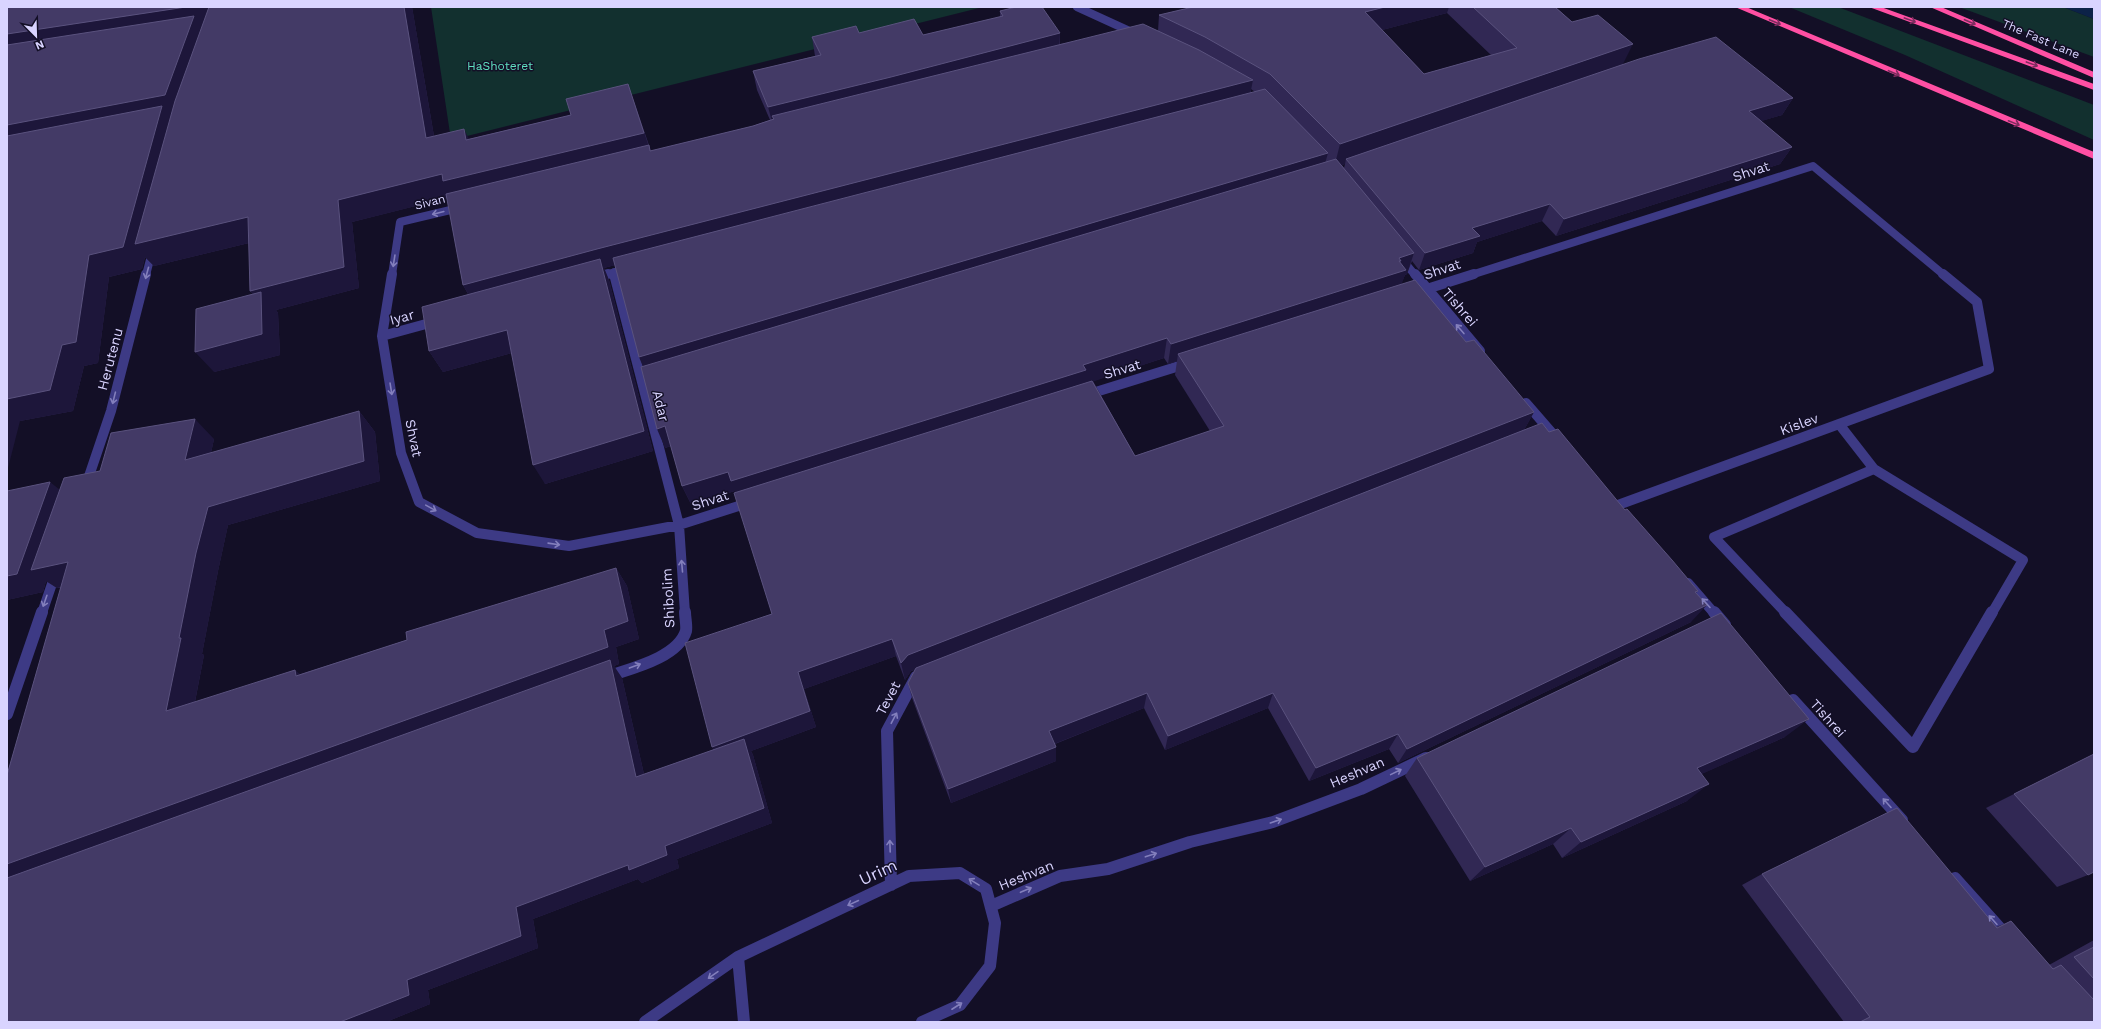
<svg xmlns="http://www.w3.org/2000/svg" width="2101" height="1029" font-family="'Work Sans',sans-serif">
  <rect width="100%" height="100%" fill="#130f26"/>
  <path fill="#12302f" d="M431,7H983L451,140Z
    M1789,7H1838L2094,105V140L1905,55Z
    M1959,7H2063L2094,19V57Z"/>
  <path fill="#0c2248" d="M2063,7H2094V19Z"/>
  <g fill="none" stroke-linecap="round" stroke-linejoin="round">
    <path stroke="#3d3a85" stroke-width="8" d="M1077,7L1136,34
      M1401,258L1415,275
      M614,272L615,275
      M146,275L153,248
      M392,275L400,222L463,207
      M605,275L628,268
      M1471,275L1813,166L1944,275"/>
    <path stroke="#3d3a85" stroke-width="10" d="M392,274L382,336L401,453L419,502L477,533L569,546L679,525L751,502
      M614,274L642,382
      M1415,274L1480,351
      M594,278L608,274
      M1411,294L1474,274
      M382,336L437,321
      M657,377L642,382L679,525L685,613
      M1086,395L1189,363
      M1526,403L1559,441
      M1839,424L1874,469
      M86,485L111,411L146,274
      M1618,505L1989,369L1977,302L1943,274
      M1688,583L1714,613
      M42,613L56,572
      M1786,613L1714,537L1874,469L2023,560L1992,613"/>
    <path stroke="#3d3a85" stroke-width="12" d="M1714,612L1725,625
      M1785,612L1913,747L1992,612
      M606,677C629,669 678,658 686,631C687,625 685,618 685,612
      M1793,700L1902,820
      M7,714L42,612
      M1955,878L2007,936
      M891,885L887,731L916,677
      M991,906L1060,876L1108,869L1190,842L1273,822L1361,789L1426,758
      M738,957L744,1022
      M645,1022L738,957L909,876L960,873L986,889L995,923L990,966L960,1005L922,1022"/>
    <path fill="#ff4fa3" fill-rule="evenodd" d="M1735,7H1746L2094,152V159Z
      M1869,7H1881L2094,84V90Z
      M1930,7H1941L2094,72V78Z"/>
  </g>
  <path fill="#312854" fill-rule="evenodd" d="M7,7H412L434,136L469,139L571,115L628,84L651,151L753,126L770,120L757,90L753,71L815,56L812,37L859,33L923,35L1000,17V11L1060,33V44L1158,31L1159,15L1190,8L1189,7H1555L1572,22L1623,64L1793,98L1782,115L1761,121L1792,147L1780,164L1556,236L1542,221L1477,242L1473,253L1419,270L1412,261L1407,274L1405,275L1401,284L1466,342L1534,412L1524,430L1549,432L1625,510L1698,591L1696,593L1691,622L1398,763L1389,749L1309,781L1268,708L1165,750L1144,708L1055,744L1056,747V761L951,803L912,698L908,683L915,670L911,671L905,680L896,656L804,689L816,727L751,751L753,755L772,823L677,859L679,868L642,883L638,879L533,919L538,948L428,990L430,1004L386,1022H7L61,588H57L46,581L43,592L7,600V491L60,490L100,471L214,439L211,453L359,411L375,432L380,481L228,525L218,571L202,654L204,655L195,702L301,674L407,640L616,568L627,586L639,639L616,647L619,664L614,666L622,678L644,774L713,750L772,614L735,491L691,504L682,486L671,446L665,448L615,265L604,268L609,280L653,451L545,484L512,353L443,372L429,351L468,294L463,285L447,198L352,222L359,288L276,310L278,313L280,355L214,372L253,294L250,291L249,243L154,266L145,257L142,269L109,277L98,363L84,366L73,411L20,421ZM1447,13L1491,55L1424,74L1382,30ZM1251,89L1255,92L1251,93ZM1345,164L1344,168L1342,165ZM1164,358L1168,364L1177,361L1175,375L1210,431L1135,456L1093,381Z
    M1785,737L1701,774L1687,801L1562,858L1553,844L1470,881L1405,776L1417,758Z
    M2094,754L2088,875L2057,887L1986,808Z
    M1762,874L1996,927L2011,921L2049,965L2094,940V1022H1844L1742,885Z"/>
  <path fill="#1d163a" d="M186,7H220L248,217L265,239L154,266L145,257L142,269L109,277L98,363L84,366L73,411L20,421L7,472V34Z
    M404,7H412L438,160L426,138Z
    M1385,7H1449L1447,13L1359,36L1365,12Z
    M1060,33L1059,52L774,119L772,116L775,125H773L768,107Z
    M1633,44L1621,68L1346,159L1345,164L1334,168L1340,144Z
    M1253,80L1249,100L604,268L609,280L653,451L545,484L533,465L602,269L474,304L463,285L597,249Z
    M628,84L657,171L452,197L352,222L359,288L276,310L278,313L280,355L214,372L195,352L262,306L250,291L338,200L442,174L445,181Z
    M1793,98L1782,115L1739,128L1749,111Z
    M464,129L475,151L466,140Z
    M1792,147L1780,164L1556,236L1564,219Z
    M1328,153L1323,171L646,374L639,357Z
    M1550,204L1542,221L1477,242L1473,253L1419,270L1425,253L1472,228Z
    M1414,253L1407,274L1405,275L1399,291L1178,354L1177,361L1168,364L1171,344L1399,258Z
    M507,330L519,351L443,372L429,351Z
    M1167,338L1164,358L738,500L735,491L691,504L682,486L1083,365Z
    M359,411L375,432L380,481L228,525L218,571L202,654L204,655L190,727L166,711L179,638L196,553L208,507Z
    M1534,412L1523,432L911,671L905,680L901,663L908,655Z
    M195,419L214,439L205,480L185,460Z
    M665,426L674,445L665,448L657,429Z
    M50,482L74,501L68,562L93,580L57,588L46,581L43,592L7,600V576Z
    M616,568L627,586L639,639L616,647L619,664L614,666L622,678L648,792L636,777L7,884V864L604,630Z
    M1707,605L1691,622L1398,763L1407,749Z
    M892,639L896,656L804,689L816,727L751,751L753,755L772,823L677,859L679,868L642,883L638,879L533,919L538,948L428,990L430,1004L386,1022H340L407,980L516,907L665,846L721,762L712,747L798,672Z
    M295,670L315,686L296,676Z
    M1147,693L1144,708L1049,746V731Z
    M1273,693L1268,708L1165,750L1168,736Z
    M1809,719L1785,737L1675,786L1697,768Z
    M1398,734L1389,749L1309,781L1316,768Z
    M1056,747V761L951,803L948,789Z
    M1709,784L1687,801L1562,858L1581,842Z
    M1571,828L1553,844L1470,881L1485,867Z"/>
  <path fill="#433a66" stroke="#5a527e" d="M7,7H186L7,34Z
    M209,7H404L426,138L464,129L466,140L571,115L566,99L628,84L644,133L443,181L442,174L338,200L344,267L250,291L248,217L135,244L175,101Z
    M1016,7H1042L1060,33L891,77L768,107L753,71L821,55L812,37L856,26L859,33L914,19L923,35L1003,16L1000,11Z
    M1193,7H1385L1365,12L1424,74L1517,48L1473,7H1555L1572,22L1598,15L1633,44L1340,144L1270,74L1205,37L1159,15Z
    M194,16L165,95L7,125V45Z
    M1143,24L1199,50L1253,80L597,249L463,285L446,194L649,145L650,151L753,126L774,119L772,116Z
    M1716,37L1793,98L1749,111L1792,147L1564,219L1550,204L1472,228L1480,236L1425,253L1346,159L1639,59Z
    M1265,89L1328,153L639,357L613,258Z
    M162,106L123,247L89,255L76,342L62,345L50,390L7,399V136Z
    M1336,159L1414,253L1399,258L1401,261H1399L1406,270L1171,344L1167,338L1083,365L1086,370L731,481L728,472L682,486L665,426L657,429L641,367Z
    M600,259L644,431L533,465L507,330L429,351L422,307Z
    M1415,280L1466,342L1474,340L1534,412L908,655L901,663L892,639L798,672L810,711L712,747L685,643L772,614L734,493L1092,381L1135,456L1224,426L1178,354Z
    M261,292L262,334L195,352L196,309Z
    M359,411L364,461L208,507L196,553L179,638H181L166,711L295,670L296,676L407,640L406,632L616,568L628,621L604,630L608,647L7,864V775L68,562L31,570L64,478L100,471L111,433L195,419L185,460Z
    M1542,423L1549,432L1558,429L1625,510L1627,509L1672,560L1698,591L1695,592L1707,605L1407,749L1398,734L1316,768L1273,693L1168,736L1147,693L1049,731L1056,747L948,789L908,683L916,668Z
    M50,482L17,574L7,576V491Z
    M1721,613L1809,719L1697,768L1709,784L1581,842L1571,828L1485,867L1417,758Z
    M610,660L636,777L744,739L764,808L665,846L667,855L629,870L628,865L516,907L521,936L407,980L409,995L340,1022H7V878Z
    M2094,754V872L2088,875L2014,794Z
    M1897,808L1997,928L2011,921L2053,969L2061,965L2094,1000V1022H1860L1870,1017L1762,874Z
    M2094,947V979L2074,957Z"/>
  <defs><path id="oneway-shaft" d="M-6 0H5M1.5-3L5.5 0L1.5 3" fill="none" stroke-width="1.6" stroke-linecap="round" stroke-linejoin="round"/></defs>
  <g stroke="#7d2c5e">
    <use href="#oneway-shaft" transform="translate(1910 20) rotate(20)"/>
    <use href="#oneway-shaft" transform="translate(1775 22) rotate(23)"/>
    <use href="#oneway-shaft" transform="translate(1970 22) rotate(23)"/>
    <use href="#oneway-shaft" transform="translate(2032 64) rotate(20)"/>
    <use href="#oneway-shaft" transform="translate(1894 73) rotate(23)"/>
    <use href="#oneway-shaft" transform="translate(2014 123) rotate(22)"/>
  </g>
  <g stroke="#837fbc">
    <use href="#oneway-shaft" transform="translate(438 213) rotate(166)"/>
    <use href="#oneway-shaft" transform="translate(394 261) rotate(99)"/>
    <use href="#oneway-shaft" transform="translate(147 273) rotate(105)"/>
    <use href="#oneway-shaft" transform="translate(1460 329) rotate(-131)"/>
    <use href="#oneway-shaft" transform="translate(391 389) rotate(81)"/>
    <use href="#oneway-shaft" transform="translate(114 398) rotate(104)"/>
    <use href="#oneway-shaft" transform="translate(431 508) rotate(29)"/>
    <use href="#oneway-shaft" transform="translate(554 544) rotate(8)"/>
    <use href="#oneway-shaft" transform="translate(682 566) rotate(-95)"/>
    <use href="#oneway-shaft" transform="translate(45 601) rotate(109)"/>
    <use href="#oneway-shaft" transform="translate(1706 603) rotate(-132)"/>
    <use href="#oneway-shaft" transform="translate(635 666) rotate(-20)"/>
    <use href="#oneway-shaft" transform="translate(894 718) rotate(-62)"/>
    <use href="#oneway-shaft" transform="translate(1396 772) rotate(-26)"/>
    <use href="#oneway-shaft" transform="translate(1887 803) rotate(-132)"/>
    <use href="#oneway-shaft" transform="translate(1276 821) rotate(-19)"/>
    <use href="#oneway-shaft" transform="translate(890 846) rotate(-92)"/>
    <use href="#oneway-shaft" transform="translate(1151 855) rotate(-18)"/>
    <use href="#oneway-shaft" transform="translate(974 882) rotate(-148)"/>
    <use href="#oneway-shaft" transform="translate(1026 890) rotate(-23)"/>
    <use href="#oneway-shaft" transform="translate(853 903) rotate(155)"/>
    <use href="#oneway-shaft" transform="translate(1993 920) rotate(-132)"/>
    <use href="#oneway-shaft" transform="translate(713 975) rotate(145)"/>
    <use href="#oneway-shaft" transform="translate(957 1006) rotate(-33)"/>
  </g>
  <g text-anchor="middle" stroke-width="3" stroke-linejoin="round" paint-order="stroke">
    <g font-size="12" fill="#d9d4ff" stroke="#130f26">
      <text transform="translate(2041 39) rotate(23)" y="4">The Fast Lane</text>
      <text transform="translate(430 202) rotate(-14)" y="4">Sivan</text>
    </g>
    <g font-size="12" fill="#5fe0c0" stroke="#130f26">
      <text x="500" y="70">HaShoteret</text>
    </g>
    <g font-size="14" fill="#d9d4ff" stroke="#130f26">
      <text transform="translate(1751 171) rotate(-18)" y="5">Shvat</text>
      <text transform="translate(1442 269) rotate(-18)" y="5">Shvat</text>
      <text transform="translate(1460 307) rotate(49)" y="5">Tishrei</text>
      <text transform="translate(402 317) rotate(-15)" y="5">Iyar</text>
      <text transform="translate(110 359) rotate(-75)" y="5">Herutenu</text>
      <text transform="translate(1122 369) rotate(-17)" y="5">Shvat</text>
      <text transform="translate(661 406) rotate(76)" y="5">Adar</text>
      <text transform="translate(1799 424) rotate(-20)" y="5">Kislev</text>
      <text transform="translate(414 438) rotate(78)" y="5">Shvat</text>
      <text transform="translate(710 500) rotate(-18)" y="5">Shvat</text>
      <text transform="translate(668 598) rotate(-93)" y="5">Shibolim</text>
      <text transform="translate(888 698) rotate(-62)" y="5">Tevet</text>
      <text transform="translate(1828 718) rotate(48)" y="5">Tishrei</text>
      <text transform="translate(1357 772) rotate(-23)" y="5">Heshvan</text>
      <text transform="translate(1026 875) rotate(-22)" y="5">Heshvan</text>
    </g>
    <g font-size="17" fill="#d9d4ff" stroke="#130f26">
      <text transform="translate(878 872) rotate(-25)" y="6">Urim</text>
    </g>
  </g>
  <rect width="2101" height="1029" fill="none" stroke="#d9d4ff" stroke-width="16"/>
  <g transform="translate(36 36) rotate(157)" stroke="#130f26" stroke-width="3" paint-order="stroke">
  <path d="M0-3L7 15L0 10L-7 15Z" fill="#d9d4ff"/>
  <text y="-6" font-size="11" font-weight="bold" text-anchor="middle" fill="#d9d4ff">N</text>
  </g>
</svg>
